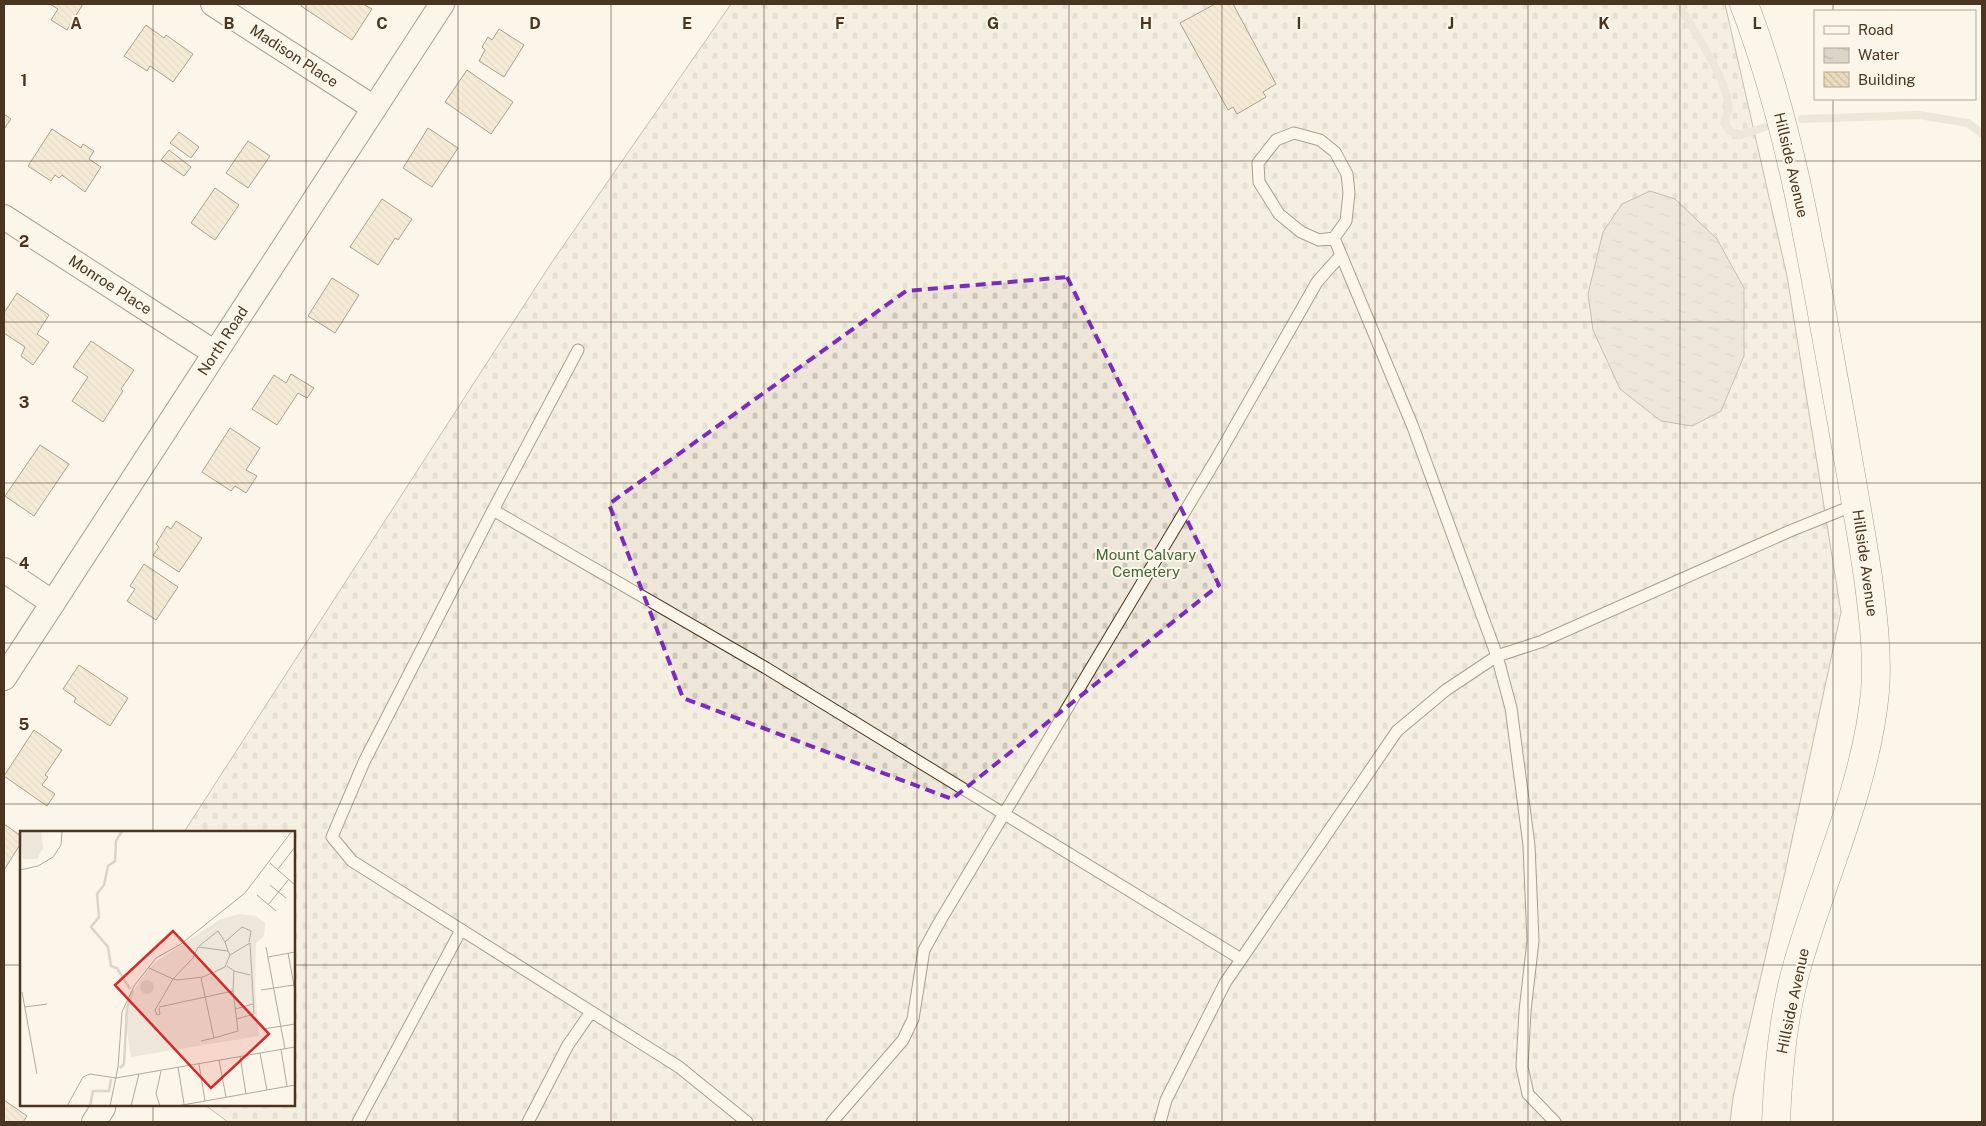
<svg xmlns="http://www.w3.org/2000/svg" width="1986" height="1126" font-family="'Public Sans',sans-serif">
  <defs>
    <pattern id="cemetery-stones" width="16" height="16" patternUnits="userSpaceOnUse" patternTransform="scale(1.25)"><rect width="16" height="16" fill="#ede6d9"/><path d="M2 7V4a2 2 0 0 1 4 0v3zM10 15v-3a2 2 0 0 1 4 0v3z" fill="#cdc6ba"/></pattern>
    <pattern id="water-ripples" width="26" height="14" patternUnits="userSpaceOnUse" patternTransform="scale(1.25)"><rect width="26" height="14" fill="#dcd4c6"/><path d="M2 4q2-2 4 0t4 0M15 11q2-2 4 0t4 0" fill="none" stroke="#beb7aa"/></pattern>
    <pattern id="building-back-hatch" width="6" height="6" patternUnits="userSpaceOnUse" patternTransform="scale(1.25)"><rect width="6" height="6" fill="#ecdcbc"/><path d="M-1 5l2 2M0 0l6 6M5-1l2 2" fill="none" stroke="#ccbda1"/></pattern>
  </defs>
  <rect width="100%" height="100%" fill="#fbf6e9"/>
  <path fill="url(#cemetery-stones)" stroke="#887966" d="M731,4H1725L1787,276L1841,612L1785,872L1733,1097L1730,1122H228L205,1105H294V832H184L552,262Z"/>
  <path fill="url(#water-ripples)" stroke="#887966" d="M1650,191L1675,199L1717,239L1744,288V356L1721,411L1692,426L1661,421L1620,389L1593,330L1588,294L1603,232L1622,204Z"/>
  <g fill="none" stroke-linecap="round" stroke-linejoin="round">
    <path stroke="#dcd4c6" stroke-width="8" d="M1678,4C1691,26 1733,87 1728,112C1727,115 1725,119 1724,123L1730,131L1741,135L1765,127
      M1802,119L1919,115L1968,123L1982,134"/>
  </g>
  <path fill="url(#building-back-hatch)" stroke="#4a3520" d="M50,4H83L67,30L51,20L58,9Z
    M302,4H363L372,9L352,40L301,6Z
    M1215,4H1233L1276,84L1263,92L1266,97L1237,114L1233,107L1228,110L1180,23Z
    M146,25L164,38L166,35L193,54L173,82L150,66L147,71L124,56Z
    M499,29L524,45L504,77L479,61L485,50L482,47L488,37L492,40Z
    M467,70L513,102L491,134L445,102Z
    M4,114L11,119L4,129Z
    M428,128L458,148L432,187L403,168Z
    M52,129L81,148L83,144L94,151L89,159L101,167L85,192L62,175L59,178L55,175L51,181L28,166Z
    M179,132L199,147L191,158L170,143Z
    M248,141L270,156L248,188L226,173Z
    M169,150L191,167L184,176L161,160Z
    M215,188L239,205L215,240L191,223Z
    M382,199L412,219L398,240L395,238L378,265L350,247Z
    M332,278L359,295L335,333L308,316Z
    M17,293L49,315L37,334L49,342L33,365L21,356L25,347L4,333V313Z
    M91,341L134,370L121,389L123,391L103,422L72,401L88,377L73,367Z
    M291,374L314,388L307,398L298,393L277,425L252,409L274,375L286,383Z
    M230,428L260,448L246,470L257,476L246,493L235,486L231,491L202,472Z
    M40,445L69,464L34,516L5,496Z
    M176,521L202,538L179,572L153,555L159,547L156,544L167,526L171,529Z
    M144,564L178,587L156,620L127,601L135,589L130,586Z
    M79,665L128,698L110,726L74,702L76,698L63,689Z
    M34,730L62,750L45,775L48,777L42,785L55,794L47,806L4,776Z
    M4,824L21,836V843L4,870Z
    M4,1100L27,1116L23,1122H4Z"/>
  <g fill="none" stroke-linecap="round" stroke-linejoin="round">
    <g stroke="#4a3520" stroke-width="13">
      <path id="lane" d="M1334,238L1319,240L1301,232L1279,214L1259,182L1258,163L1276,140L1294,133L1320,140L1335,152L1347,174L1349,193L1346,221L1334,238L1413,427L1497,656L1511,708L1529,845L1533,941L1525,1011L1522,1067L1528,1094L1555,1122
        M578,350L493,510L766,668L1241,959
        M493,510L364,762L332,837L352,861L679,1067L747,1122
        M358,1122L461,930
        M528,1122L568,1045L591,1012
        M832,1122L903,1040L913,1019L924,950L940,921L1218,456L1317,282L1341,255
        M1160,1122L1166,1100L1225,983L1397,731L1446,690L1497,656L1540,642L1790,531L1857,504"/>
    </g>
    <g stroke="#4a3520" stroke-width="26">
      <path id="street" d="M213,4L374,108
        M4,217L215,353
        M4,570L53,603
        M4,678L442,4
        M94,1122L103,1108"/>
    </g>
    <g stroke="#4a3520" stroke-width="29">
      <path id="secondary" d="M1744,4C1795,137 1815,279 1841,418C1850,471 1860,524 1868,577C1873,615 1878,654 1875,692C1866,786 1824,873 1798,963C1783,1014 1778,1069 1776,1122"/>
    </g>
    <use href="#lane" stroke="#fbf6e9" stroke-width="11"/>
    <use href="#street" stroke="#fbf6e9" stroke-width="24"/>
    <use href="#secondary" stroke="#fbf6e9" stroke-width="28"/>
  </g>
  <path d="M0 0H1986V1126H0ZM1067,277L1219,585L952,799L683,698L609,504L906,291Z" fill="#fbf6e9" fill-opacity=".55" fill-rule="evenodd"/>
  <path fill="none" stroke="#7b2cbf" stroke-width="4" stroke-dasharray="10 6" stroke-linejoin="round" d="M1067,277L1219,585L952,799L683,698L609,504L906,291Z"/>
  <path fill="none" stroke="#4a3520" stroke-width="1" stroke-opacity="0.55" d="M153,4V832M306,4V1122M458,4V1122M611,4V1122M764,4V1122M917,4V1122M1069,4V1122M1222,4V1122M1375,4V1122M1528,4V1122M1680,4V1122M1833,4V11M1833,99V1122M4,161H1982M4,322H1982M4,483H1982M4,643H1982M4,804H1982M4,965H21M294,965H1982M153,1105V1122"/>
  <g text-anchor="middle" stroke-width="4" stroke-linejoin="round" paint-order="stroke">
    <g font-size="15" fill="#4a3520" stroke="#fbf6e9">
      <text transform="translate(294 56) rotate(33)" y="5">Madison Place</text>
      <text transform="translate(1791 165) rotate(77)" y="5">Hillside Avenue</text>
      <text transform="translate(110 285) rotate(33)" y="5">Monroe Place</text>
      <text transform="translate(223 341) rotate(-57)" y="5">North Road</text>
      <text transform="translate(1865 563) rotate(82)" y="5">Hillside Avenue</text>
      <text transform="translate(1793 1001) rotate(-78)" y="5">Hillside Avenue</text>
    </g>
    <g font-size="15" fill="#436837" stroke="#fbf6e9">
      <text x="1146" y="560">Mount Calvary<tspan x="1146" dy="17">Cemetery</tspan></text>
    </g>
  </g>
  <g transform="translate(20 831)">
    <rect width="275" height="275" fill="#fbf6e9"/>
    <path d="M219,83L236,85L245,92L244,105L236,112L235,156L239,205L111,226L105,186L107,169L119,151L134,132L199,89Z" fill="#ede6d9"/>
    <path d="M0,0H21L23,17L17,28H3Z" fill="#ede6d9"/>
    <path d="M120 156a7 7 0 1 1 14 0a7 7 0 1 1-14 0Z" fill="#dcd4c6"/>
    <path fill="none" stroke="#dcd4c6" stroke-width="2.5" d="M102,0L96,10L95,30L88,35L84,54L77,63L79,86L71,96L88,116L91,135L97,137L110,158M100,237L104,233L107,177L113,160M70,275L73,260H89L91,248"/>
    <path fill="none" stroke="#b4a999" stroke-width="1" d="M250,32L275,54M258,38L275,16M0,39L18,35L33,26L41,14L42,0M250,54L266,67M237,64L256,80M248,74L269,48M179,115L198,100L205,111M246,116L265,218M208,120L205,111L222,96L231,100L229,111M268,122L275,160M210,124L230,112L234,183L217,188M248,126L275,121M129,137L153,148L157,149L183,146L205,136L210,124L208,120L178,116L173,127L153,148L135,179L137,184L140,183L139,177M214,140L230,144M181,147L194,207L181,210M241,159L274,154M2,161L17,243M5,176L27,173M139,176L213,160L214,140L207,135M215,178L233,173M243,198L275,193M194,207L218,200L213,160M261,218L267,255M240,222L247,259M220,225L226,263M199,229L206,266M179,233L185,270M158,236L164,273M47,275L63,246L70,243L96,247L275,216M90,275L98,236L102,181L114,155L136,127L161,113L225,62L272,0M111,275L119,243M140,275L136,263L141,240M157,275L275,254"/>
    <path fill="#d62828" fill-opacity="0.15" stroke="#d62828" stroke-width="2.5" d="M153,100L249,203L191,257L95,154Z"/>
    <rect width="275" height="275" fill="none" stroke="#4a3520" stroke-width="2.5"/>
  </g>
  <g font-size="16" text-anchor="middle" font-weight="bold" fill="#4a3520" stroke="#fbf6e9" stroke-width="4" stroke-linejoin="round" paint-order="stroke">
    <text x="76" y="29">A</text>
    <text x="229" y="29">B</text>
    <text x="382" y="29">C</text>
    <text x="535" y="29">D</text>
    <text x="687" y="29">E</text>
    <text x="840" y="29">F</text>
    <text x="993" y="29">G</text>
    <text x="1146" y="29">H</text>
    <text x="1299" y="29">I</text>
    <text x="1451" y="29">J</text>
    <text x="1604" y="29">K</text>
    <text x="1757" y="29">L</text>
    <text x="24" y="86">1</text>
    <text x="24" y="247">2</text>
    <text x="24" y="408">3</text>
    <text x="24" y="569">4</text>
    <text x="24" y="730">5</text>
  </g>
  <rect width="1986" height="1126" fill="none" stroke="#4a3520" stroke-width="10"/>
  <rect x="1814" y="10" width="162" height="90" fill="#fbf6e9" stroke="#b4a999"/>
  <rect x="1824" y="26" width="25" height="8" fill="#fbf6e9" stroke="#b4a999"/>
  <text x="1858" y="35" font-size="15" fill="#4a3520">Road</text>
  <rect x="1824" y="48" width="25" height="15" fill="url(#water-ripples)" stroke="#b4a999"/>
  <text x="1858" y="60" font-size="15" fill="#4a3520">Water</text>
  <rect x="1824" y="72" width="25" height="15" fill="url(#building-back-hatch)" stroke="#b4a999"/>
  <text x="1858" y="85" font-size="15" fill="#4a3520">Building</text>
</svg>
